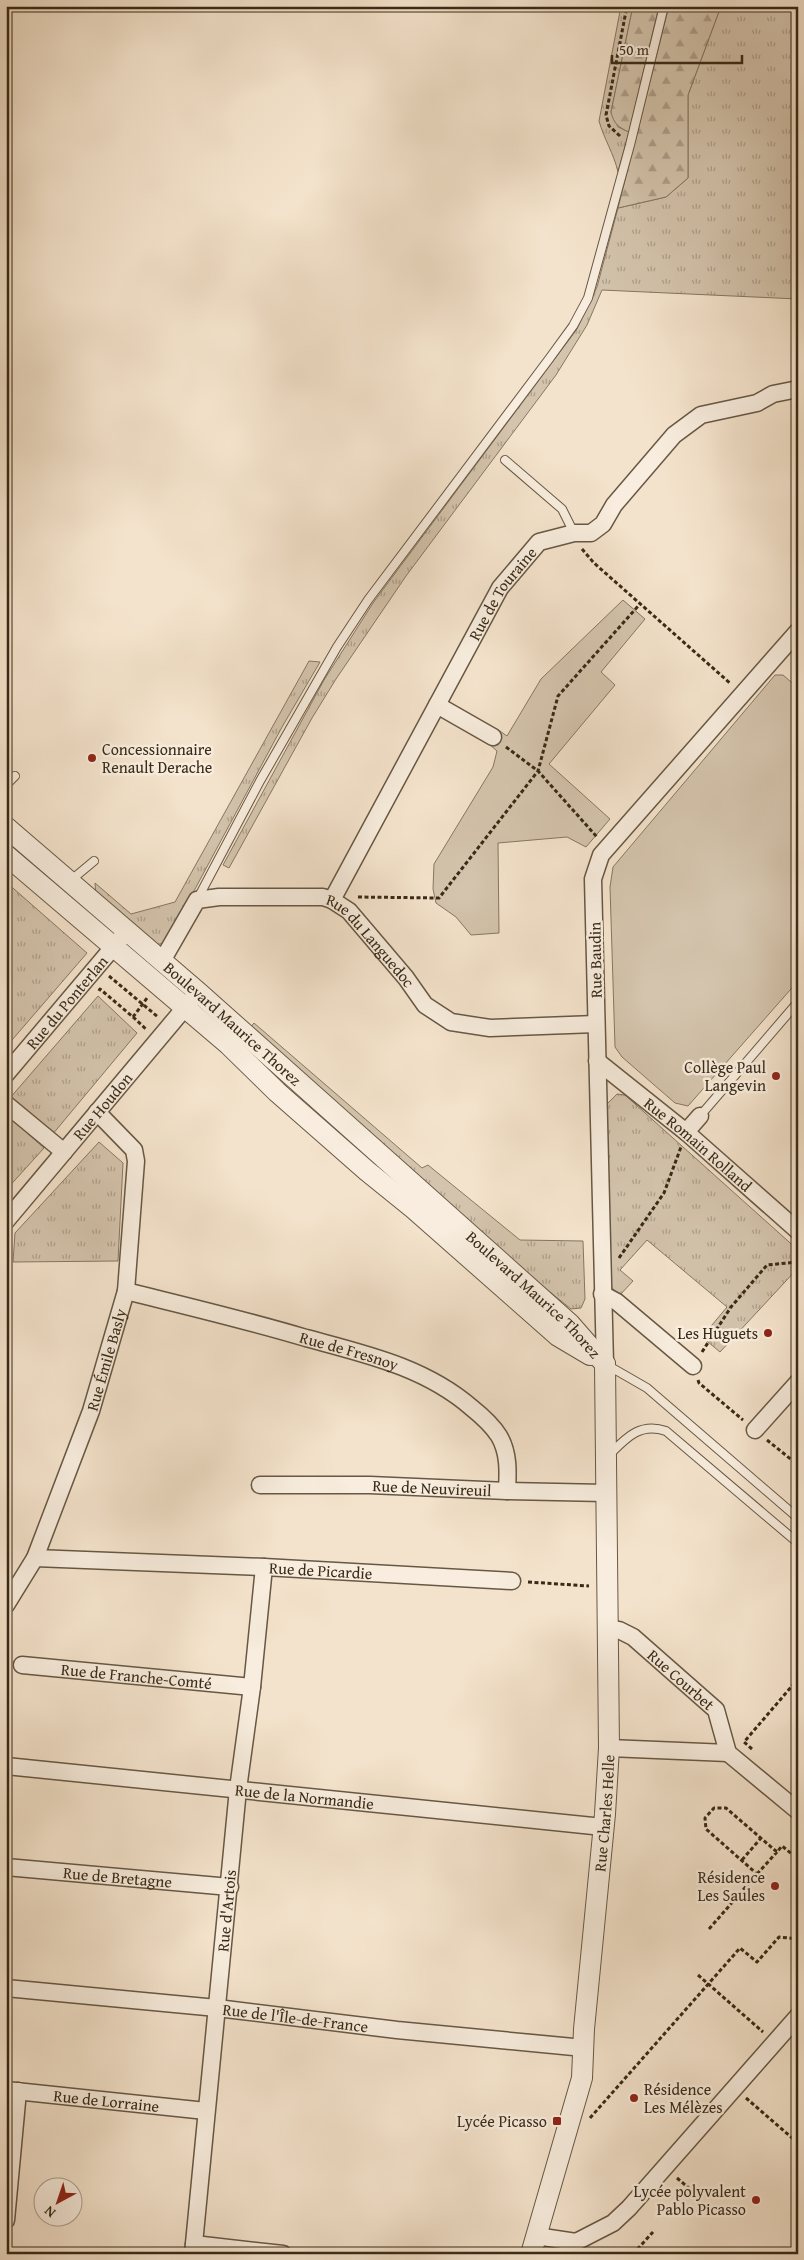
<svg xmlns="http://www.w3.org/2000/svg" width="804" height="2260" font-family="'Gentium Book Plus',serif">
  <defs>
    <pattern id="grass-tufts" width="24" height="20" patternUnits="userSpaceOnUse" patternTransform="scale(1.25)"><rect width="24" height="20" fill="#d4c4ad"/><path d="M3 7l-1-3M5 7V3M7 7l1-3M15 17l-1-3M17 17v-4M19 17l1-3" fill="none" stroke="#ad9f8c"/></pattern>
    <pattern id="forest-firs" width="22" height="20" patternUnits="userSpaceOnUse" patternTransform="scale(1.25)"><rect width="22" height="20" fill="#d4c4ad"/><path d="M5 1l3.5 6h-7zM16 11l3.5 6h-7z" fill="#ad9f8c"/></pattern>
  </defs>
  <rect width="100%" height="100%" fill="#f4e3cc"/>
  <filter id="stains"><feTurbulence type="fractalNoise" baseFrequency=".004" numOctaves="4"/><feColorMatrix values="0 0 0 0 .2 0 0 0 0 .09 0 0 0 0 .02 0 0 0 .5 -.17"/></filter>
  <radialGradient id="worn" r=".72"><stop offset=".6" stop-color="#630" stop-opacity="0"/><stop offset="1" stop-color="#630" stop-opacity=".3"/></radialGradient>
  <path fill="url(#grass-tufts)" stroke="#867762" d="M621,6H633L611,112L618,127L629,132L618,172C614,154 604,139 599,121Z
    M721,6H798V299L602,290L587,325L556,375L406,576L336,679L312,718L229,868L223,865L324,680L373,603L577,329L597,287L618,208L666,197L688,178V95Z
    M309,661L320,662L282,727L166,943L153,945L96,897L95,883L131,914L175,902Z
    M6,882L87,953L6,1047Z
    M98,996L137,1033L52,1135L10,1098Z
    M254,1023L422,1168L428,1165L520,1240L583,1241L585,1299L581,1308L571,1309L550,1292L548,1295L250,1028Z
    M617,1094L625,1095L798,1250V1268L720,1352L702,1337L727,1307L647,1240L620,1270L633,1281L620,1295L612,1288L609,1278L605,1106Z
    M6,1114L44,1148L6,1190Z
    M99,1142L123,1163L118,1261L13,1262L15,1233Z"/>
  <path fill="url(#forest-firs)" stroke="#867762" d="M633,6H659L629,132C618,127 614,124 611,112Z
    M669,6H721L688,95V178L666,197L618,208Z"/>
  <path fill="#d4c4ad" stroke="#867762" d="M623,600L645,619L601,672L615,685L549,764L610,819L586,847L567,837L498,843L499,933L471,935L456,917L436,903L433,889L434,864L493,767L497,751L489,744L497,729L507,736L541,679Z
    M775,675H783L798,688V981L688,1106L675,1103L622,1057L615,1047L610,887L613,867Z"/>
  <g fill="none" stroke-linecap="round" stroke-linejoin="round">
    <g stroke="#675844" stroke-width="10">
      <path id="service" d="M505,460L562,509L574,533
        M6,785L15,776
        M70,881L94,861
        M197,900L260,781L337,647L368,600L549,359L573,326L588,298L630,145L664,6
        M700,1116L798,1002
        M607,1365L647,1388L798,1518
        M609,1455C626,1438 640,1422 666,1431L798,1543"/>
    </g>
    <g stroke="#675844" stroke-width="19">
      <g id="minor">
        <path d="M437,705L493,737"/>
        <path id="s1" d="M332,900L500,588L539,542L574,533H591L603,524L614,505L674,435L701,415L757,403L773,394L798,389"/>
        <path id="s2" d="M162,961L197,900L219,897H323L332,900L349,911L406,978L425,1005L451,1022L490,1028L596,1024"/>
        <path id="s3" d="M597,1061L686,1132L798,1231"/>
        <path id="s4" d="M6,1074L121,938"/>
        <path d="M6,1104L64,1152"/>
        <path d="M686,1132L700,1116"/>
        <path id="s5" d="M6,1221L193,998"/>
        <path id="s6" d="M126,1291C186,1306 246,1320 306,1338C365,1354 425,1367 472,1408C482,1416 492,1425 499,1436C509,1453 508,1472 507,1491"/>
        <path d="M602,1294L617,1302L693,1366"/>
        <path d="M605,1364L593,879L601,855L798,631"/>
        <path d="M755,1430L798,1382"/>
        <path id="s7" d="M260,1485H370L507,1491L605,1493"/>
        <path id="s8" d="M35,1558L264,1567L512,1581"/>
        <path id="s9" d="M6,1605L35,1558L91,1411L126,1291L136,1161L134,1150L97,1112"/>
        <path id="s10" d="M608,1628L619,1630L633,1637L716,1710L728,1753L798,1811"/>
        <path id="s11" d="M22,1665L252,1687"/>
        <path d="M609,1748L728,1753"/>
        <path id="s12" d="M6,1766L603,1827"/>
        <path id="s13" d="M6,1867L230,1887"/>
        <path id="s14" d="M6,1988L217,2008L397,2030L584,2048"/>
        <path id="s15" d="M6,2090L206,2111"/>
        <path d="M6,2220L18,2091"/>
        <path d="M536,2236L576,2242"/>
        <path d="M194,2244L283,2254"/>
        <path id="s16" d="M193,2254L238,1789L252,1687L264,1567"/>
        <path d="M565,2254L576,2242L613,2223L629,2208L798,2016"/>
      </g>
    </g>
    <g stroke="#675844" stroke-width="22">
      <g id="tertiary">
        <path id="s17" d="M6,827L198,992L552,1308L570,1324L605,1364"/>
        <path d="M6,855L229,1045L277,1092L367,1171L414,1209L558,1336L590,1355"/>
        <path id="s18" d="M531,2254L582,2078L584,2029L605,1814L609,1748L605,1364"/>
      </g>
    </g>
    <path stroke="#382a17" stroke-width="3" stroke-dasharray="4 2.5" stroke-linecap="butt" d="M620,136L609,126L606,115L627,6
      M582,549L594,563L731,684
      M506,747L538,771L597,837
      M358,897L439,898L538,771L558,696L640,604
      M109,976L158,1017
      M99,991L100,989L133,1017L147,998
      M133,1017L147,1030
      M619,1258L664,1193L681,1147
      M702,1352L731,1307L767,1265L798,1262
      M698,1380L699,1383L743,1420
      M767,1440L798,1465
      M528,1582L589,1586
      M752,1749L744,1742L798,1679
      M742,1860L761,1838
      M757,1874L777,1852
      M798,1918L793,1921L798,1926
      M709,1929L757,1874L706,1829L705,1818L714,1808H726L777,1852L782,1846L798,1859
      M698,1975L763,2032
      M746,2098L798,2143
      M590,2118L740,1948L757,1962L779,1937L798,1939
      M677,2178L690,2189
      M633,2254L653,2232"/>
    <use href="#service" stroke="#f8edde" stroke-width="8"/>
    <use href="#minor" stroke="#f8edde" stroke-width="16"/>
    <use href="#tertiary" stroke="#f8edde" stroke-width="20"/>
  </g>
  <g fill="#8f2418" stroke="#f8edde" stroke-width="2">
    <circle cx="92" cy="758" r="5"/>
    <circle cx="776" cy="1076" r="5"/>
    <circle cx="768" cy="1333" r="5"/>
    <circle cx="775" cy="1886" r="5"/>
    <circle cx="634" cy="2098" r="5"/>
    <rect x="552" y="2116" width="10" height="10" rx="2.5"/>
    <circle cx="756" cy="2200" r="5"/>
  </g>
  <g text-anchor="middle" stroke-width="5" stroke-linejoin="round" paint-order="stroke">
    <g font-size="16" fill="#382a17" stroke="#f8edde">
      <text dy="6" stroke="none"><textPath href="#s1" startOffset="351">Rue de Touraine</textPath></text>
      <text dy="6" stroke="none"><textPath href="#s2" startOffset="262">Rue du Languedoc</textPath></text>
      <text transform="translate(595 960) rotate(-91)" y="6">Rue Baudin</text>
      <text dy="6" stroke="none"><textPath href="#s4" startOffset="94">Rue du Ponterlan</textPath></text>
      <text dy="6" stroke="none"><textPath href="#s17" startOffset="300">Boulevard Maurice Thorez</textPath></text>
      <text dy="6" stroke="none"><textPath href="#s5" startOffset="150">Rue Houdon</textPath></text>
      <text dy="6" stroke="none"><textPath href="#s3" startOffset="131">Rue Romain Rolland</textPath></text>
      <text dy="6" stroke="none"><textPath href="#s17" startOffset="705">Boulevard Maurice Thorez</textPath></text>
      <text dy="6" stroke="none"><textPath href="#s6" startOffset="231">Rue de Fresnoy</textPath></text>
      <text dy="6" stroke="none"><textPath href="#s9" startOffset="266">Rue Émile Basly</textPath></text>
      <text dy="6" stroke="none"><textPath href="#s7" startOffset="172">Rue de Neuvireuil</textPath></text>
      <text dy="6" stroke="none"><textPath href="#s8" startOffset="286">Rue de Picardie</textPath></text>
      <text dy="6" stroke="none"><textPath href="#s11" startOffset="115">Rue de Franche-Comté</textPath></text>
      <text dy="6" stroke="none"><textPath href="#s10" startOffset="91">Rue Courbet</textPath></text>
      <text dy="6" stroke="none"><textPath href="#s12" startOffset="300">Rue de la Normandie</textPath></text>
      <text dy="6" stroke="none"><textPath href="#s18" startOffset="449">Rue Charles Helle</textPath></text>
      <text dy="6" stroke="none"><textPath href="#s13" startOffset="112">Rue de Bretagne</textPath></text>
      <text dy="6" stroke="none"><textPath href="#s16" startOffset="345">Rue d'Artois</textPath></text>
      <text dy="6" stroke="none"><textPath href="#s14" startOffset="291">Rue de l'Île-de-France</textPath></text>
      <text dy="6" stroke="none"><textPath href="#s15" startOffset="101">Rue de Lorraine</textPath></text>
    </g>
    <g font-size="16" fill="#382a17" stroke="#f8edde" text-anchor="end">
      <text x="102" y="755" text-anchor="start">Concessionnaire<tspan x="102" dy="18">Renault Derache</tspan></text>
      <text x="766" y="1073">Collège Paul<tspan x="766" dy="18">Langevin</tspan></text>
      <text x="758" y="1339">Les Huguets</text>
      <text x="765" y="1883">Résidence<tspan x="765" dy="18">Les Saules</tspan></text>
      <text x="644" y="2095" text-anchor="start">Résidence<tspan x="644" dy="18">Les Mélèzes</tspan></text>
      <text x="547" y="2127">Lycée Picasso</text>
      <text x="746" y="2197">Lycée polyvalent<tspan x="746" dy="18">Pablo Picasso</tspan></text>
    </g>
  </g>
  <rect width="804" height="2260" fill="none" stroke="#f4e3cc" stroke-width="25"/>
  <rect x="8" y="8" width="789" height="2245" fill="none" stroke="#382a17" stroke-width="2.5"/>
  <rect x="12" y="12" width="779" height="2235" fill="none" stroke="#382a17"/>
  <g transform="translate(58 2202) rotate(220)"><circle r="24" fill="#f8edde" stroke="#ab9f8e"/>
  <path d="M0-4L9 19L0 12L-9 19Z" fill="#8f2418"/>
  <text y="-8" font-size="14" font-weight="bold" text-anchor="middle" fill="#382a17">N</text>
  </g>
  <path d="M612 55v8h130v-8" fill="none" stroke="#382a17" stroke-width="2.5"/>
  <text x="619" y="55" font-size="15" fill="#382a17" stroke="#f8edde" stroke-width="4" paint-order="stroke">50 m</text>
  <rect width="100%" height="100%" filter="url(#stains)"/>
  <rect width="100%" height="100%" fill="url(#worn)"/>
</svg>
